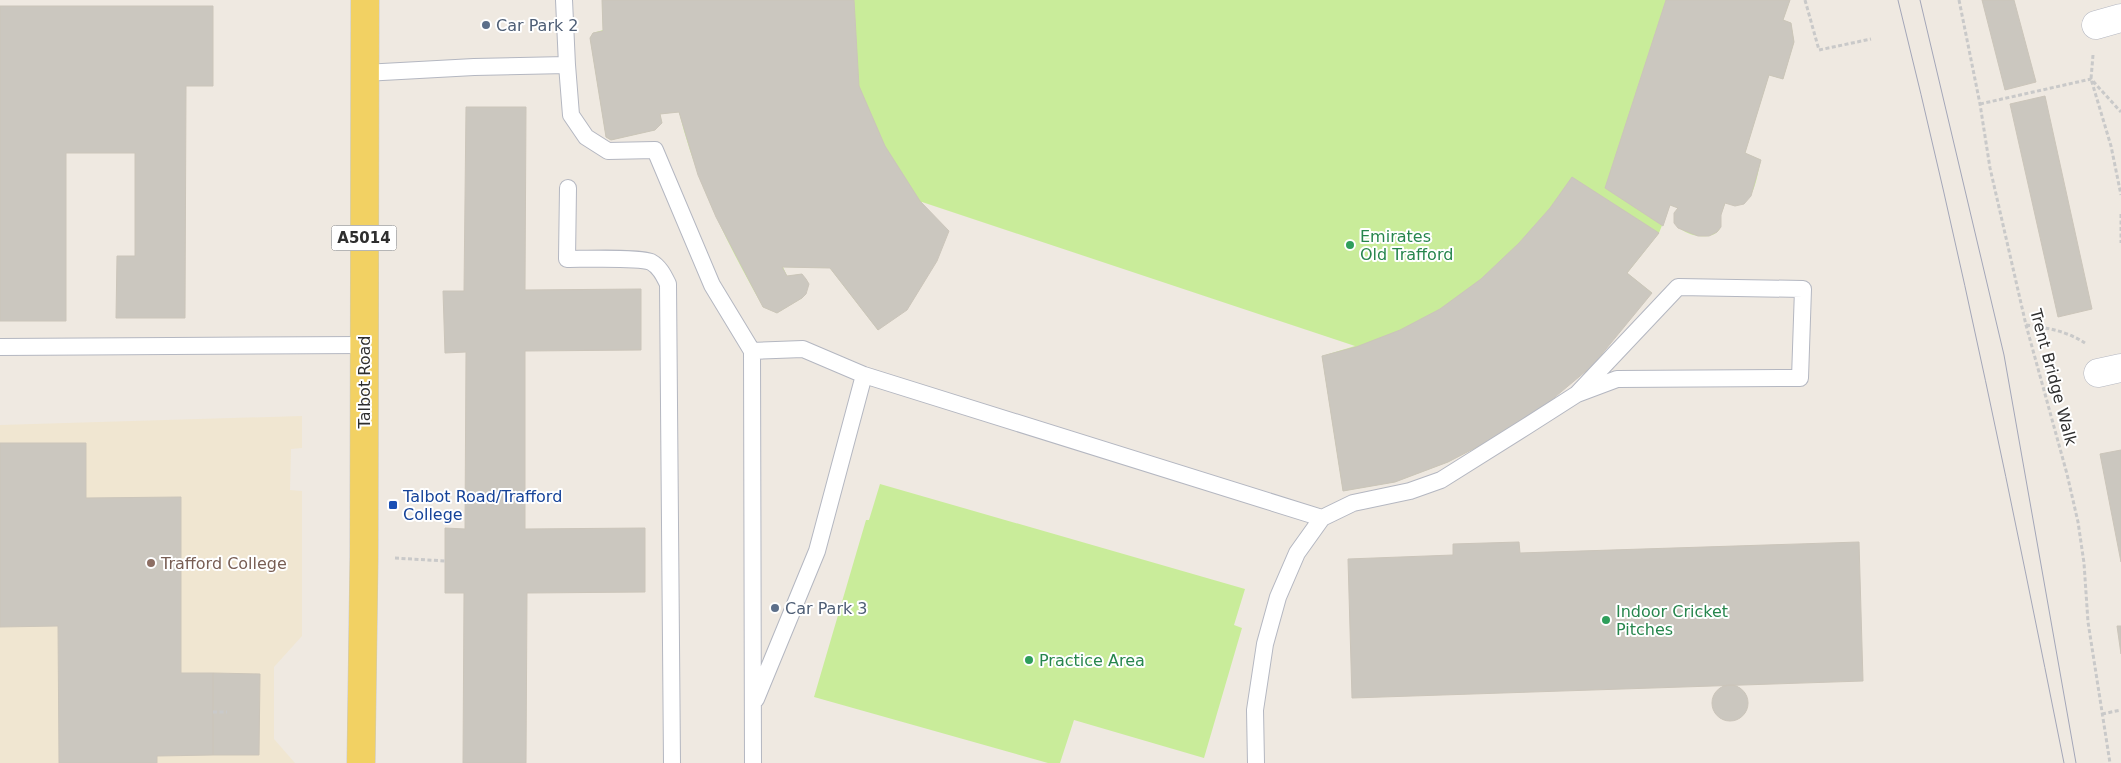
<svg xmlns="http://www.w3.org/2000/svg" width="2121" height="763" font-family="'DejaVu Sans',sans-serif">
  <rect width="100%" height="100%" fill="#efe9e1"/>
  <path fill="#f0e6d1" d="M302,416V448L291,449L290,490L302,491V636L274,667V739L295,763H0V425Z"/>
  <path fill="#c9ec9a" d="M602,0H1790L1783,20L1791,23L1794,42L1783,79L1769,75L1745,153L1761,160C1755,182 1755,211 1725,203C1724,207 1722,211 1721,214C1720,220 1722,225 1719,230C1708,246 1660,229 1678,208L1670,205L1659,233L1627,273L1652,293L1496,437L1448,462L1395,482L1343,491L1322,356L1355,346L922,202L878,330L830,268L783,267L787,276L802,274L806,294L802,298L777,313L763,307C728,245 696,182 679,112L660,114L662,123L655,130L611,140L606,137L590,38L593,33L603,30Z
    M880,484L1245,589L1234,625L1242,628L1204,758L1074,720L1060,763H1048L814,697L866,520H869Z"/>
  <path fill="#cbc7bf" stroke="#cbc5ba" d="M602,0H854L859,86L885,146L920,201L949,231L937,261L907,310L878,330L830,268L782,267L787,276L802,274L806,279L809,284L806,294L802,298L777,313L763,307L716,217L698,175L679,112L660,114L662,123L655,130L611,140L606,137L590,38L593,33L603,31Z
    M1666,0H1790L1783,20L1791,23L1794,42L1783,79L1769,75L1745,153L1761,160L1751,196L1744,204L1735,206L1725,203L1721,215V227L1717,232L1709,236H1698L1678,228L1674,223V213L1678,208L1670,205L1663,226L1605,188Z
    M1982,0H2014L2036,82L2005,90Z
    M0,6H213V86H186L185,318H116L117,256H135V153H66V321H0Z
    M2045,96L2092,309L2058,317L2010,104Z
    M466,107H526L525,290L641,289V350L525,351V529L645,528V592L527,593L526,763H463L464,593H445V528L465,529L466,352L445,353L443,291H464Z
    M1572,177L1659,233L1627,273L1652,293L1592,366L1543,407L1496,437L1448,462L1395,482L1343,491L1322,356L1356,347L1400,330L1440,309L1481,279L1519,243L1550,208Z
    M0,443H86V498L181,497V673H213V755L157,756V763H59L58,626L0,627Z
    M2121,450V562L2100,454Z
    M1519,542L1520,553L1859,542L1863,681L1352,698L1348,559L1453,555V544Z
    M2117,626H2121V654Z
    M213,673L260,674L259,755H213Z
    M1712 703a18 18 0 1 1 36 0a18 18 0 1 1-36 0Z"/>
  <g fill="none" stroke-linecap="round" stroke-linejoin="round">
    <g stroke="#b4b7c1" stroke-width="18">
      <path id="lane" d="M564,0L567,65L571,115L586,137L608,151L655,150L712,285L752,351L803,349L864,375L1322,518
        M364,73L474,67L567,65
        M568,188L567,259C584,259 639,257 651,262C660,267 664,276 668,284L672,763
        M0,347L364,345
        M752,351L753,763
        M756,699L817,551L864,375
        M1256,763L1255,710L1265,644L1278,597L1297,553L1322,518L1353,503L1410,491L1441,480L1527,426L1577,394L1678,287L1803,289L1800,378L1617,379L1577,394"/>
    </g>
    <g stroke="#b4b7c1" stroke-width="29">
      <path id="street" d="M2096,25L2121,18
        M2098,373L2121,368"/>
    </g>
    <g stroke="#c9c9c9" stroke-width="29">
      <path id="primary" d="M361,763L364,557L365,0"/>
    </g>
    <path stroke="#c9c9c9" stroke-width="3" stroke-dasharray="4 2.5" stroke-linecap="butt" d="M1805,0L1819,50L1871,39
      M1959,0L1980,104L1990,168L2026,325L2067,474L2078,522L2084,563L2088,622L2110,763
      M2093,55L2091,79L2111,146L2121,195
      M1980,104L2091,79L2121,112
      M2121,214V243
      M2026,325C2049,328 2066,331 2085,343
      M395,558L445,561
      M213,712H227
      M2102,714L2121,710"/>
    <use href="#lane" stroke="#fff" stroke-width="16"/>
    <use href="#street" stroke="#fff" stroke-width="28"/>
    <use href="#primary" stroke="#f2d163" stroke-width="28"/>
    <path stroke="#a3a6b8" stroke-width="1" d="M1898,0C1961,253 2013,508 2064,763
      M1920,0L2004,355L2076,763"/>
  </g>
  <g fill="#5c6f8a" stroke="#fff" stroke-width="2">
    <circle cx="486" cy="25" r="5"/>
    <circle cx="775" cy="608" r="5"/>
  </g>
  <g fill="#2e9e5b" stroke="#fff" stroke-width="2">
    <circle cx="1350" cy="245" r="5"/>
    <circle cx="1606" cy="620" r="5"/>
    <circle cx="1029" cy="660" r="5"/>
  </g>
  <rect fill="#1a4fb4" stroke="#fff" stroke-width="2" x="388" y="500" width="10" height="10" rx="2.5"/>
  <circle fill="#8d6e63" stroke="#fff" stroke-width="2" cx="151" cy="563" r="5"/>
  <g text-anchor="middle" stroke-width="4" stroke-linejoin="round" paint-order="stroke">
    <rect fill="#fff" stroke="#6d6d6d" stroke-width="1" x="331.5" y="225.5" width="65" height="25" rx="4"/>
    <g font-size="15" font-weight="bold" fill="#2e2e2e">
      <text x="364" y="243">A5014</text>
    </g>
    <g font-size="16" fill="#4e5e75" stroke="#fff" text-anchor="start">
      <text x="496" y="31">Car Park 2</text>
      <text x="785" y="614">Car Park 3</text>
    </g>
    <g font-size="16" fill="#27864d" stroke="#fff" text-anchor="start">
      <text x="1360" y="242">Emirates<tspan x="1360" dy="18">Old Trafford</tspan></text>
      <text x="1616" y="617">Indoor Cricket<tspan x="1616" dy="18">Pitches</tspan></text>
      <text x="1039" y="666">Practice Area</text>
    </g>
    <g font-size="16" fill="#2e2e2e" stroke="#fff">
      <text transform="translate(2054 377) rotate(75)" y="6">Trent Bridge Walk</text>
      <text transform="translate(364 382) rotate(-90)" y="6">Talbot Road</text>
    </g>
    <g font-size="16" fill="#164399" stroke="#fff" text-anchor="start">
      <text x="403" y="502">Talbot Road/Trafford<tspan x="403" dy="18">College</tspan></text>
    </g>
    <g font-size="16" fill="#785e54" stroke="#fff" text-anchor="start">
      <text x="161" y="569">Trafford College</text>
    </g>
  </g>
</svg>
